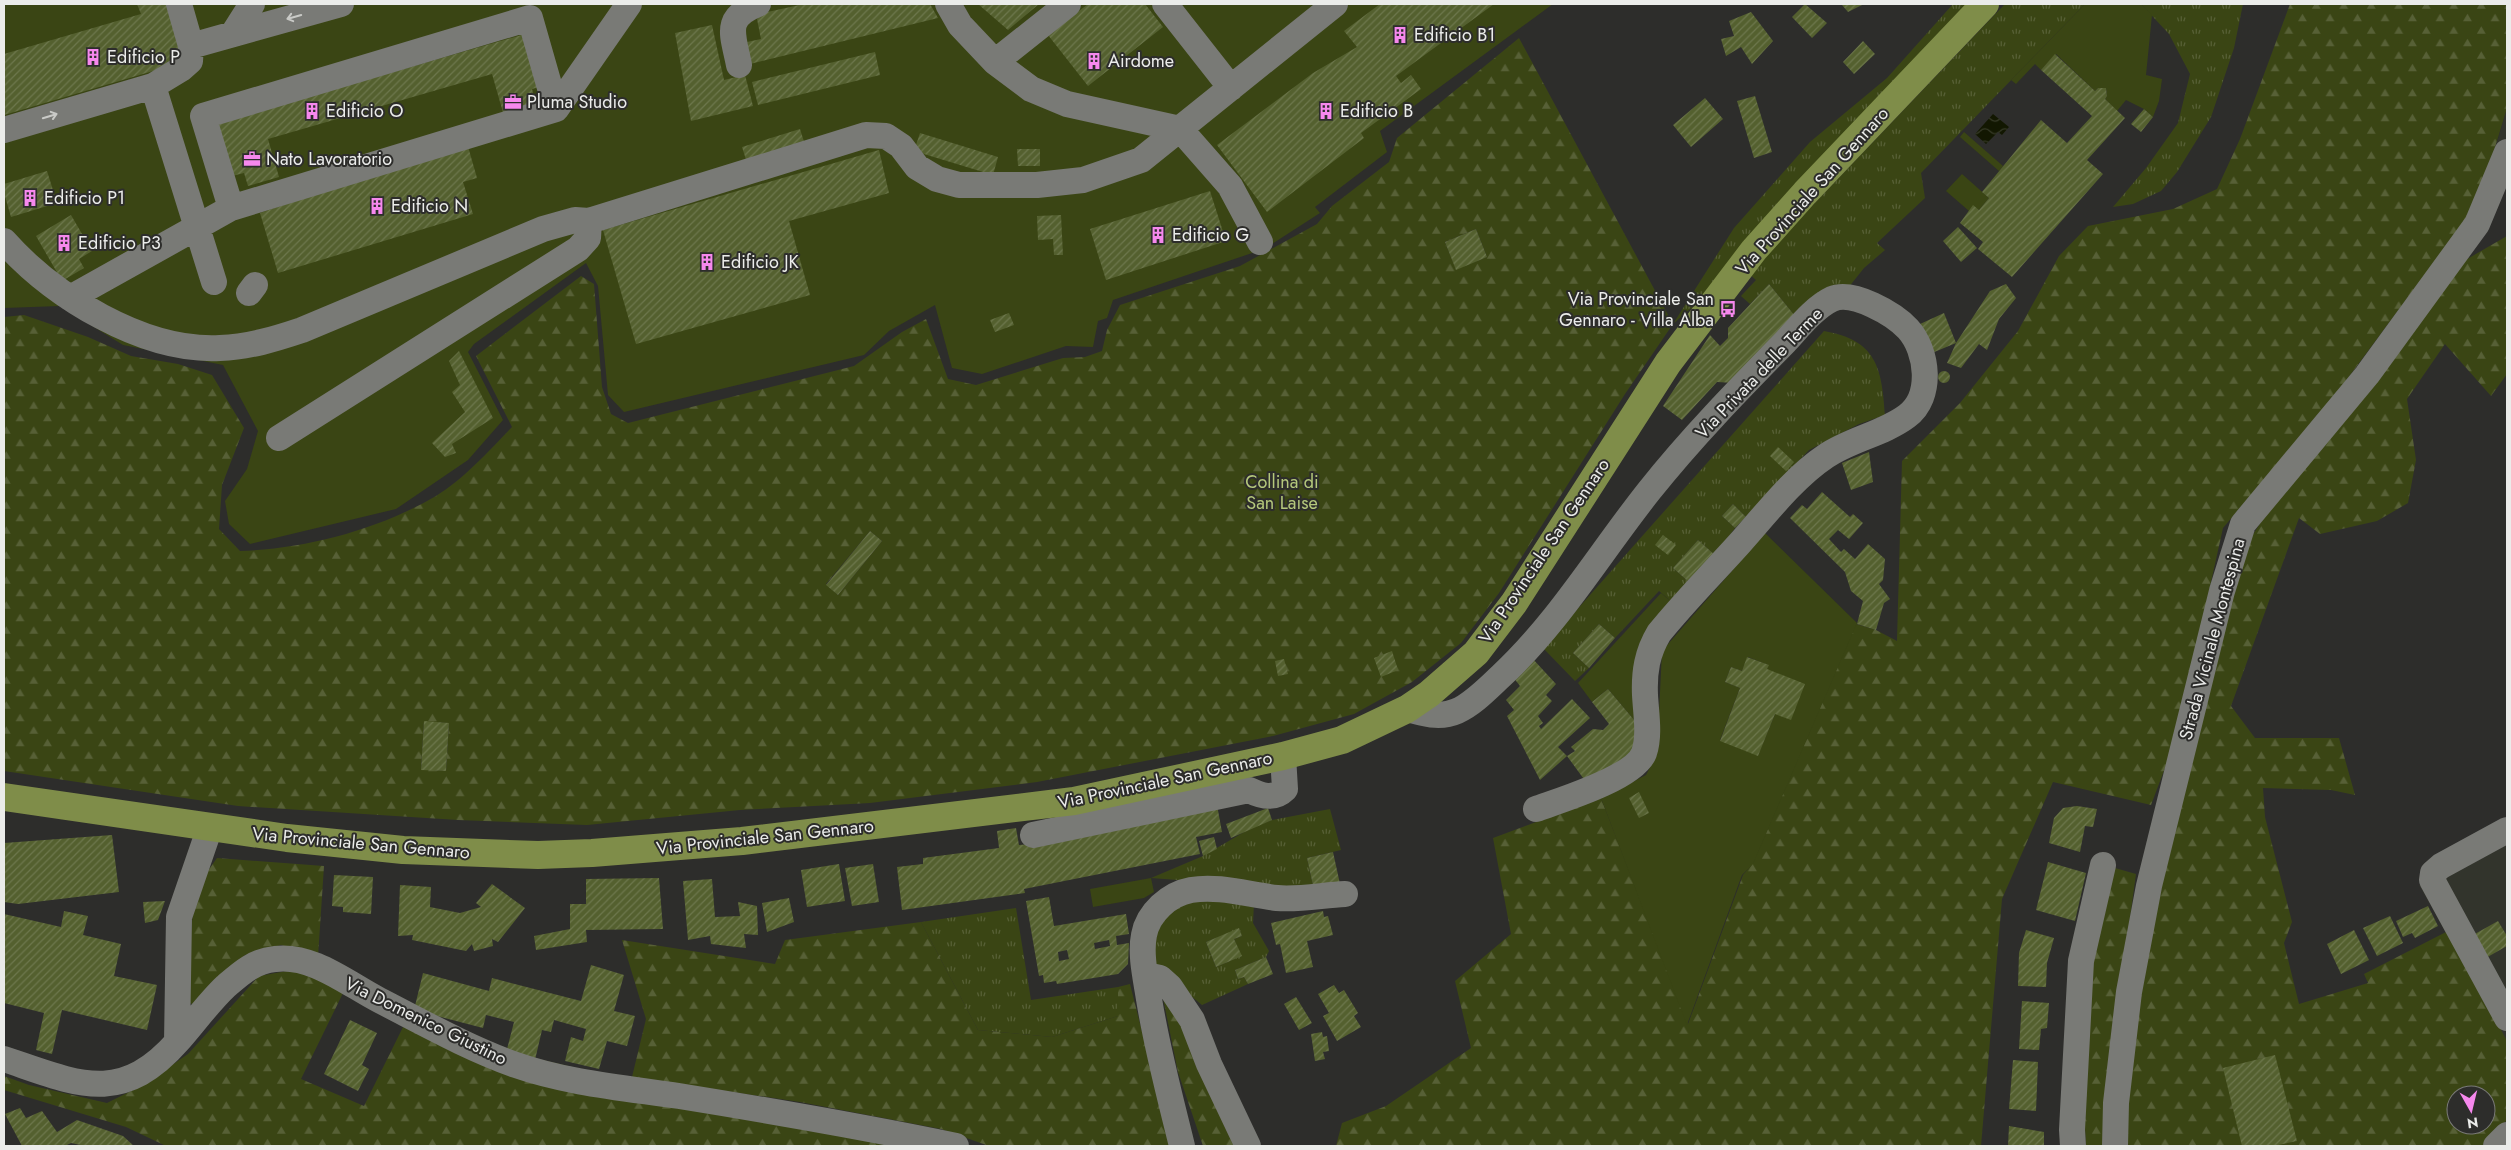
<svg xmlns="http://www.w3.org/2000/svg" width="2511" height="1150" font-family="Jost,sans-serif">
  <defs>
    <pattern id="grass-tufts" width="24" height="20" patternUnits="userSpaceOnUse" patternTransform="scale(1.25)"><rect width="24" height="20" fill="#3a4514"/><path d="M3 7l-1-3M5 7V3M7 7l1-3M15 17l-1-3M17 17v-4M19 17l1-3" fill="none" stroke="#576036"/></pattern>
    <pattern id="forest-firs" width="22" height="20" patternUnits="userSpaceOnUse" patternTransform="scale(1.25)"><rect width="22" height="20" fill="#3a4514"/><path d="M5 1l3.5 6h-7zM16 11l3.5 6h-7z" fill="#576036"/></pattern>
    <pattern id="water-waves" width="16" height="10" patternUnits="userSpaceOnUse" patternTransform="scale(1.25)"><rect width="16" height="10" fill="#121701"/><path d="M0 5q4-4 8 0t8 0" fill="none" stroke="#353926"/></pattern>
    <pattern id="building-hatch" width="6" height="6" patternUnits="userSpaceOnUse" patternTransform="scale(1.25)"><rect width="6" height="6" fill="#54602f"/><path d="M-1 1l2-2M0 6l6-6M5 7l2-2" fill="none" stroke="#6d774d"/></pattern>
  </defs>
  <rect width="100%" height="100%" fill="#2d2d2b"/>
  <path fill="#32342c" d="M2507,108V186L2493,156Z
    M2507,831V1043L2419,885Z"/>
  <path fill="url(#grass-tufts)" fill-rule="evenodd" d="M1953,4H1974L1720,283L1673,324L1734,228L1810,142L1887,78Z
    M2005,4H2085L1921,173L1925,198L1877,243L1885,250L1864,268L1848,288L1795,316L1769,284L1750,304L1741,296L1756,280L1748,273Z
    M2141,4H2243L2234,48L2211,117L2177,172L2161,191L2133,204L2113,207L2146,168L2178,123L2190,74L2169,34Z
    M1824,331C1876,340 1882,367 1885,415L1859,424L1809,450L1746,517L1733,504L1722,516L1735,528L1715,555L1698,540L1673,568L1690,583L1673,603L1659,591L1615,638L1599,624L1573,653L1589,668L1575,681L1543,648Z
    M1330,809L1341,850L1307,858L1314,890L1151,878L1203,856L1251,828L1272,820Z
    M1188,898L1254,903L1253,923L1269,951L1266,957L1235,970L1238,979L1244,977L1248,984L1202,1005L1154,966L1150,930ZM1239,929L1242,936L1234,939L1241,956L1216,967L1206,942Z
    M1016,908L1031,1000L1118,987V1016L1052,1037L978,1030L921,922Z"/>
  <path fill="url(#forest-firs)" fill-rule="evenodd" d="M2290,4H2507V108L2478,203L2336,394L2223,528L2176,739L2151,805L2053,782L2002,899L1981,1146H1336L1342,1123L1386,1106L1471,1048L1455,981L1511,934L1493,838L1601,798L1688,1024L1743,875L1753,863L1856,624L1876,630L1897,641L1902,461L1960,403L2018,331L2059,256L2088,226L2173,209L2217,189L2240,139Z
    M1519,38L1673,324L1625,394L1499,593L1461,643L1412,682L1354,714L1273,736L1037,782L870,803L740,810L587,825L458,820L238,806L4,771V317L24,315L88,337L131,356L178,364L212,375L244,428L222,485L219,529L240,551C306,549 380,529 436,496C463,480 491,449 512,427L476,356L581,276L594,284L602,387L611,414L628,423L854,366L902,332L926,319L948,379L976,385L1063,358L1085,357L1102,351L1107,330L1120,305L1240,266L1317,224L1332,206L1389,162L1397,138ZM1476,229L1487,257L1456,269L1445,242ZM870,531L882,541L838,595L826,584ZM424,722L449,723L446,771L421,769Z
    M2507,236V374L2491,396L2445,344L2407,399L2416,460L2408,503L2377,521L2320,534L2299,518L2231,706L2255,738H2339L2355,795L2331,790L2263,788L2265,817L2292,922L2284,943L2299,1004L2368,983L2364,974L2448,931L2507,1041V1120L2482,1146H2121L2138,1012L2164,872L2241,553L2283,488L2462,262ZM2456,1095H2486V1125H2456Z
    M217,858L324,866L318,957L281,945L245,955L193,1005L185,999L195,889Z
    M2108,866L2136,874L2114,1034L2105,1146H2086L2083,1091L2089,957Z
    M921,922L978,1030L1052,1037L1118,1016V987L1130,984L1171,1146H989L941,1129L800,1102L632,1077L646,1019L622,940L775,964L785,940Z
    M298,969L344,991L301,1079L364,1106L403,1027L907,1146H166L126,1127L4,1090V1076L29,1085L107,1103L143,1085L188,1054L259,976Z
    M1161,988L1192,1040L1236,1146H1203L1178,1072Z"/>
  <path fill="#3a4514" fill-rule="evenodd" d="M4,4H1553L1380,131L1387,152L1315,207L1320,213L1264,249L1113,300L1107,318L1098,321L1093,347L1066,346L982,374L952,368L935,305L889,331L864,355L624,412L608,395L598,286L586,263L474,344L468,352L503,420L468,460L396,509L250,544L229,524L225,501L247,469L258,431L223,365L123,345L60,306L4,308Z
    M2085,4H2141L2152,15L2146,75L2162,79L2159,101L2153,117L2144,109L2126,100L2117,111L2105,99L2107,96L2106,88H2098L2095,91L2056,54L2041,70L2035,64L2016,84L2011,80Z
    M1964,132L2003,166L1999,171L1960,137Z
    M1962,174L1989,198L1979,210L1973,206L1969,211L1946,191Z
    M1765,533L1857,623L1753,864L1742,875L1687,1025L1601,798L1646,775L1657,754L1662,651ZM1748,657L1768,665L1767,669L1775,714L1758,755L1720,740L1740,688L1725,682L1731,667L1742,671Z
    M1661,593L1673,603L1640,727L1608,689L1592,702L1578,683Z
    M1151,878L1154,892L1144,898L1093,907L1090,889Z"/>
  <path fill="url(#water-waves)" d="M1993,114L2009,127L2002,135L1998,132L1986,144L1975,134Z"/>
  <path fill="url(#building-hatch)" fill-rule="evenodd" d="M137,4H170L184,51L170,66L4,115V54L141,14Z
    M804,4H930L938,18L750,64L747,42L761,39L757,19L763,13Z
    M978,4H1039L1008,30Z
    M1088,4H1145L1163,27L1088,86L1048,35Z
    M1380,4H1494L1396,76L1401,83L1411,75L1421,89L1361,133L1364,138L1267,212L1217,145L1313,73L1357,47L1344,31Z
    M1805,4L1827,23L1812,38L1792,17Z
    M1864,4L1848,12L1842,5L1844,4Z
    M1751,12L1773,41L1752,64L1741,47L1726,56L1721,39L1734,36L1729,21Z
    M712,25L724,80L745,75L753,106L691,121L675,33Z
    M525,34L540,87L532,89L537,106L504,116L492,74L268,139L279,177L248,186L244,173L232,176L217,123Z
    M1863,41L1875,54L1854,74L1843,62Z
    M875,52L880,75L758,105L752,82Z
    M2055,54L2095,91L2098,88H2106L2107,96L2105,99L2125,118L2087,160L2103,174L2012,277L1978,249L1983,242L1960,223L1973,205L1979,210L1989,198L1982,192L2041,120L2067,143L2092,116L2041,70Z
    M1755,96L1772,152L1754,158L1737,101Z
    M1705,98L1723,119L1691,147L1673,125Z
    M2144,109L2153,117L2141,132L2131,124Z
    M800,129L806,148L748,166L742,147Z
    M920,133L998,157L993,175L914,151Z
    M467,143L477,178L463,182L473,214L278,273L260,213Z
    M1017,149H1040V166H1018Z
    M879,150L889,193L789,221L810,295L636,344L603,230Z
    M47,171L57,203L11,217L4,193V184Z
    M1210,191L1226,241L1106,280L1090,229Z
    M71,215L92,251L79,259L84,268L62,281L36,236Z
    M1061,215L1063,255H1054L1053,239L1038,240L1037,216Z
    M1958,227L1977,248L1961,262L1943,241Z
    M1476,229L1487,257L1456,270L1445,242Z
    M1769,284L1795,316L1734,383L1717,382L1682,420L1663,406L1710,335L1720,346L1728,338V328Z
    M2006,284L2016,298L1999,319L1987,350L1979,344L1961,368L1947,363L1956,343L1990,291Z
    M1009,313L1014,325L995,332L990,320Z
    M1944,313L1956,343L1932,353L1920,324Z
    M459,351L493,418L452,444L456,453L445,457L432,443L465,412L452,392L460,385L449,361Z
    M1938 377a6 6 0 1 1 12 0a6 6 0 1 1-12 0Z
    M1778,447L1794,462L1786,471L1770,456Z
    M1869,452L1873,482L1851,490L1842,463Z
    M1822,492L1850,517L1853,514L1863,523L1849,539L1838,530L1829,539L1841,552L1844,549L1855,559L1868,544L1885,559L1883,580L1879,584L1890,599L1884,603L1876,630L1857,624L1863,601L1851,591L1845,572L1790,518L1802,505L1807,509Z
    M1733,504L1746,517L1735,528L1722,516Z
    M870,531L882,541L838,595L826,585Z
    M1663,535L1676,545L1668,555L1655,545Z
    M1698,540L1715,555L1690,583L1673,568Z
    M1599,624L1615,638L1589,668L1573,653Z
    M1392,651L1398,670L1381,677L1374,658Z
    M1747,657L1769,665L1767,669L1805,684L1791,720L1775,714L1758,756L1720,741L1740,688L1725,682L1731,667L1742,671Z
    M1532,658L1556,684L1546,695L1552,701L1538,716L1543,723L1539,726L1541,729L1572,699L1590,718L1558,747L1567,756L1540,780L1507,716L1514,710L1506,700L1520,686L1513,677Z
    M1284,659L1288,674L1278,676L1275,661Z
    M1608,689L1640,727L1639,743L1626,759L1586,782L1567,756L1575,751L1571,747L1593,729L1603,730L1609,724L1592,702Z
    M424,721L449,723L446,771L421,770Z
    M1639,792L1649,813L1639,818L1629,798Z
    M1217,805L1222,832L1196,837L1200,854L1024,889L1025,893L902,910L897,867L923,864V858L999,848L997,831L1016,828L1019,845L1032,844Z
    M2077,806L2097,809L2093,827L2085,826L2080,852L2049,843L2054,818L2063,808Z
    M1268,808L1272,820L1231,838L1226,824Z
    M112,835L119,892L18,904L4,902V843Z
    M1214,837L1217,849L1203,856L1199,841Z
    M1333,852L1340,884L1314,890L1307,858Z
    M2048,862L2086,873L2075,921L2036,910Z
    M839,864L845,901L807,907L801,870Z
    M873,864L879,902L852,906L845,868Z
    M334,875L373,877L371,914L343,912V907L332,906Z
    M659,878L663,929L586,930L587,942L536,950L534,936L570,929V904H586V879Z
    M712,879L715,917L740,916L738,902L757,906L758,935L744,934L746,948L711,944L710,936L688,940L683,881Z
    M492,884L525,908L498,942L492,939L493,946L474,951L472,944L466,951L412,940L413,935L398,936L400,885L431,887L430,907L460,913L481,907L476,903Z
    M1049,897L1054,926L1126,914L1129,934L1116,936L1117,945L1129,943L1128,964L1118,974L1057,984L1056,981L1044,983L1043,975L1039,976L1026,901ZM1109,940L1110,946L1095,949L1094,943ZM1067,950L1069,959L1059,961L1058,952Z
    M789,898L794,922L767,932L762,903Z
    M165,901L158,920L145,923L143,902Z
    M2428,906L2438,926L2415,938L2412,933L2403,937L2396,921Z
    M64,911L88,916L83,935L121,944L114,976L157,985L147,1030L62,1010L52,1054L36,1050L44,1013L4,1003V914L61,927Z
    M1323,911L1324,917L1328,916L1333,935L1307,941L1313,967L1286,973L1280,944L1276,945L1271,923Z
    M2390,916L2403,943L2377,956L2363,928Z
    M2498,921L2507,936V946L2484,959L2473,935Z
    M1239,928L1242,936L1234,939L1242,956L1216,967L1206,942Z
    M2026,930L2054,938L2047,963L2046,987L2018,986L2019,953Z
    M2354,930L2369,960L2341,974L2327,944Z
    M1266,957L1273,974L1248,984L1244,977L1238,979L1235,970Z
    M591,965L624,975L614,1011L635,1016L627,1046L607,1041L599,1069L565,1061L571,1037L583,1041L586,1029L554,1020L551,1032L542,1030L535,1060L506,1053L514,1022L486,1015L483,1028L414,1010L423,973L489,991L492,978L581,1001Z
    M1334,985L1339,993L1344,990L1358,1013L1354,1016L1361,1027L1337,1041L1323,1016L1329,1013L1318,994Z
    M1296,997L1312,1023L1299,1030L1284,1004Z
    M2022,1001L2049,1003L2047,1028L2041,1029L2039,1050L2019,1049Z
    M350,1020L377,1033L362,1065L369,1069L358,1091L324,1074Z
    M1322,1032L1323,1037L1327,1036L1329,1051L1323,1052L1325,1059L1315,1061L1311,1034Z
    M2275,1055L2297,1141L2273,1146H2242L2223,1068Z
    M2013,1060L2038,1062L2036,1111L2009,1109Z
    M20,1108L26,1118L42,1111L57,1132L77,1120L123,1136L134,1146H85L71,1143L65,1146H22L5,1114Z
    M2009,1126L2044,1132V1146H2008Z"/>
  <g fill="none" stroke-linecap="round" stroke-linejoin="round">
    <path stroke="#797a76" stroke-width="26" d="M179,4L191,46L341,4
      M948,4L960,25L995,62L1031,89L1067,104L1180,129L1230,186L1260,242
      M1165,4L1231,88
      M233,34L252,4
      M995,62L1068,4
      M739,65C733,34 723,18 758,4
      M153,86L214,282
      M4,130L153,86L181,69L190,61L191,46
      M231,208L203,116L530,18L556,109
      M589,221L866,135L886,136L901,146L917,167L937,179L959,185H1037L1083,180L1141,160L1335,4
      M4,241C53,296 143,352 220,348C249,347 275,339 302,330L543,229L575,220L589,221L588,238L578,249L279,438
      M249,293L255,285
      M70,298L231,208L556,109L629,4
      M1407,709C1424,713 1439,719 1457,711C1473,704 1488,688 1501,676C1559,622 1599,554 1649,491C1691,438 1739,389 1786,341C1799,327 1815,307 1832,299C1853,290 1894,314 1908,329C1928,351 1933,397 1907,416C1883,434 1851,439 1826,456C1793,478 1765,515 1739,544C1712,574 1684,602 1659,633C1647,653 1644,672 1645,695C1646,714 1650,735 1644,753C1634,778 1561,800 1536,809
      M2507,830L2441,866L2433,873L2432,880L2507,1018
      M1033,835L1249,790C1261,796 1274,800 1285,789L1283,756
      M1146,975L1160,978L1170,987L1192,1020L1209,1064L1248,1146
      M177,1042L179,917L210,827
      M4,1059C76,1083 120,1107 178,1041C194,1023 208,1003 226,986C241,973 254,961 275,959C312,954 348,984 379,1000C424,1023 468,1048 516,1065C567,1083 625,1088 679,1096C772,1111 864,1127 956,1146
      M1182,1146C1170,1097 1157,1049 1149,999C1146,979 1140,955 1144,935C1148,913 1169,894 1191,890C1219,885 1249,895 1277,898C1299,900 1323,895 1345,894
      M2073,1146L2072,1130L2081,961L2103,865
      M2115,1146L2116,1103L2129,992L2149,886L2222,591L2243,524L2367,375L2477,224L2507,152
      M2496,1146L2507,1135"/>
    <path stroke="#7f8d49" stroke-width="28" d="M4,797L287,838L403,850L538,855L592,853L742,841L1074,801L1283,756L1342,740L1407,709L1429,694L1476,653L1514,603L1668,363L1754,250L1805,193L1985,4"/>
  </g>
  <defs><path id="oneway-shaft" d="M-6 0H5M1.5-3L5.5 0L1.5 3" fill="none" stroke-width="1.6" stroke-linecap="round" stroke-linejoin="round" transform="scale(1.25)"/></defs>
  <g stroke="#c9cac7">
    <use href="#oneway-shaft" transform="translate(294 17) rotate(164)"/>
    <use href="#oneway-shaft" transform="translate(50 116) rotate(-17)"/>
  </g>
  <defs>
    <g id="building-bare" transform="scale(1.35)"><path d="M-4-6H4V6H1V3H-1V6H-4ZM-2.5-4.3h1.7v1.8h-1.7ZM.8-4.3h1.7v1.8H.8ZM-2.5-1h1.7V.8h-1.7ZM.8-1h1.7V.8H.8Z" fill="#f688ed" stroke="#2d2d2b" stroke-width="2.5" paint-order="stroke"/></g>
    <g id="office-bare" transform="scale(1.35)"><path d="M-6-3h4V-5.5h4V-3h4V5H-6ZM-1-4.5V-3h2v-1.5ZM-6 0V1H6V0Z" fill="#f688ed" stroke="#2d2d2b" stroke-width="2.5" paint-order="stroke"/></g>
    <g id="bus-bare" transform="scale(1.35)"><path d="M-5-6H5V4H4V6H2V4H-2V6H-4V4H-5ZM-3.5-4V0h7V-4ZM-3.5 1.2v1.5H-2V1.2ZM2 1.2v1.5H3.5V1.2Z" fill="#f688ed" stroke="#2d2d2b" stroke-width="2.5" paint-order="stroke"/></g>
  </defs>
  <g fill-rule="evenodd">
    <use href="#building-bare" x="1400" y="35"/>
    <use href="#building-bare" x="93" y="57"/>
    <use href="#building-bare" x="1094" y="61"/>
    <use href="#office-bare" x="513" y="102"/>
    <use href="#building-bare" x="312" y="111"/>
    <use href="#building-bare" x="1326" y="111"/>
    <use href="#office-bare" x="252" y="159"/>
    <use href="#building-bare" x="30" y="198"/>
    <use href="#building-bare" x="377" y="206"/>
    <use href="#building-bare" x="1158" y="235"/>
    <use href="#building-bare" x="64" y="243"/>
    <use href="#building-bare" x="707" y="262"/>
    <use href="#bus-bare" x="1728" y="309"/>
  </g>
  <g text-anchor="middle" stroke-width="4" stroke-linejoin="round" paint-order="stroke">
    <g font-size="18" fill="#ebecea" stroke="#2d2d2b" text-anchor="start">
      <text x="1414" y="41">Edificio B1</text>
      <text x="107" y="63">Edificio P</text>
      <text x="1108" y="67">Airdome</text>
      <text x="527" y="108">Pluma Studio</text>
      <text x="326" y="117">Edificio O</text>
      <text x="1340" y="117">Edificio B</text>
      <text x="266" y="165">Nato Lavoratorio</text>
      <text x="44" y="204">Edificio P1</text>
      <text x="391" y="212">Edificio N</text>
      <text x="1172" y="241">Edificio G</text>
      <text x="78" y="249">Edificio P3</text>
      <text x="721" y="268">Edificio JK</text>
      <text x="1714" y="305" text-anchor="end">Via Provinciale San<tspan x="1714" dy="21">Gennaro - Villa Alba</tspan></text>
    </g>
    <g font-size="18" fill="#ebecea" stroke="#2d2d2b">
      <text transform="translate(1812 191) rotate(-48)" y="6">Via Provinciale San Gennaro</text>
      <text transform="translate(1759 373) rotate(-46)" y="6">Via Privata delle Terme</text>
      <text transform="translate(1544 551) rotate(-56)" y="6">Via Provinciale San Gennaro</text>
      <text transform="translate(2212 639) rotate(-75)" y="6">Strada Vicinale Montespina</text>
      <text transform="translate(1165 780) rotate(-12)" y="6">Via Provinciale San Gennaro</text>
      <text transform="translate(765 837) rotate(-6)" y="6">Via Provinciale San Gennaro</text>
      <text transform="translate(361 843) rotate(5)" y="6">Via Provinciale San Gennaro</text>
      <text transform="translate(426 1021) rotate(26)" y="6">Via Domenico Giustino</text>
    </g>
    <g font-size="18" fill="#b5c87c" stroke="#2d2d2b">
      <text x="1282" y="488">Collina di<tspan x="1282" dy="21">San Laise</tspan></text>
    </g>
  </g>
  <rect width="2511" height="1150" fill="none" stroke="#ebecea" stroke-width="10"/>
  <g transform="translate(2471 1110) rotate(172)"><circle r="24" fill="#2d2d2b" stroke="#797977"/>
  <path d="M0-4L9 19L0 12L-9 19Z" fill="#f688ed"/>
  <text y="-8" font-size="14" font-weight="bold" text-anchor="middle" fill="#ebecea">N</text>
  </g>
</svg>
